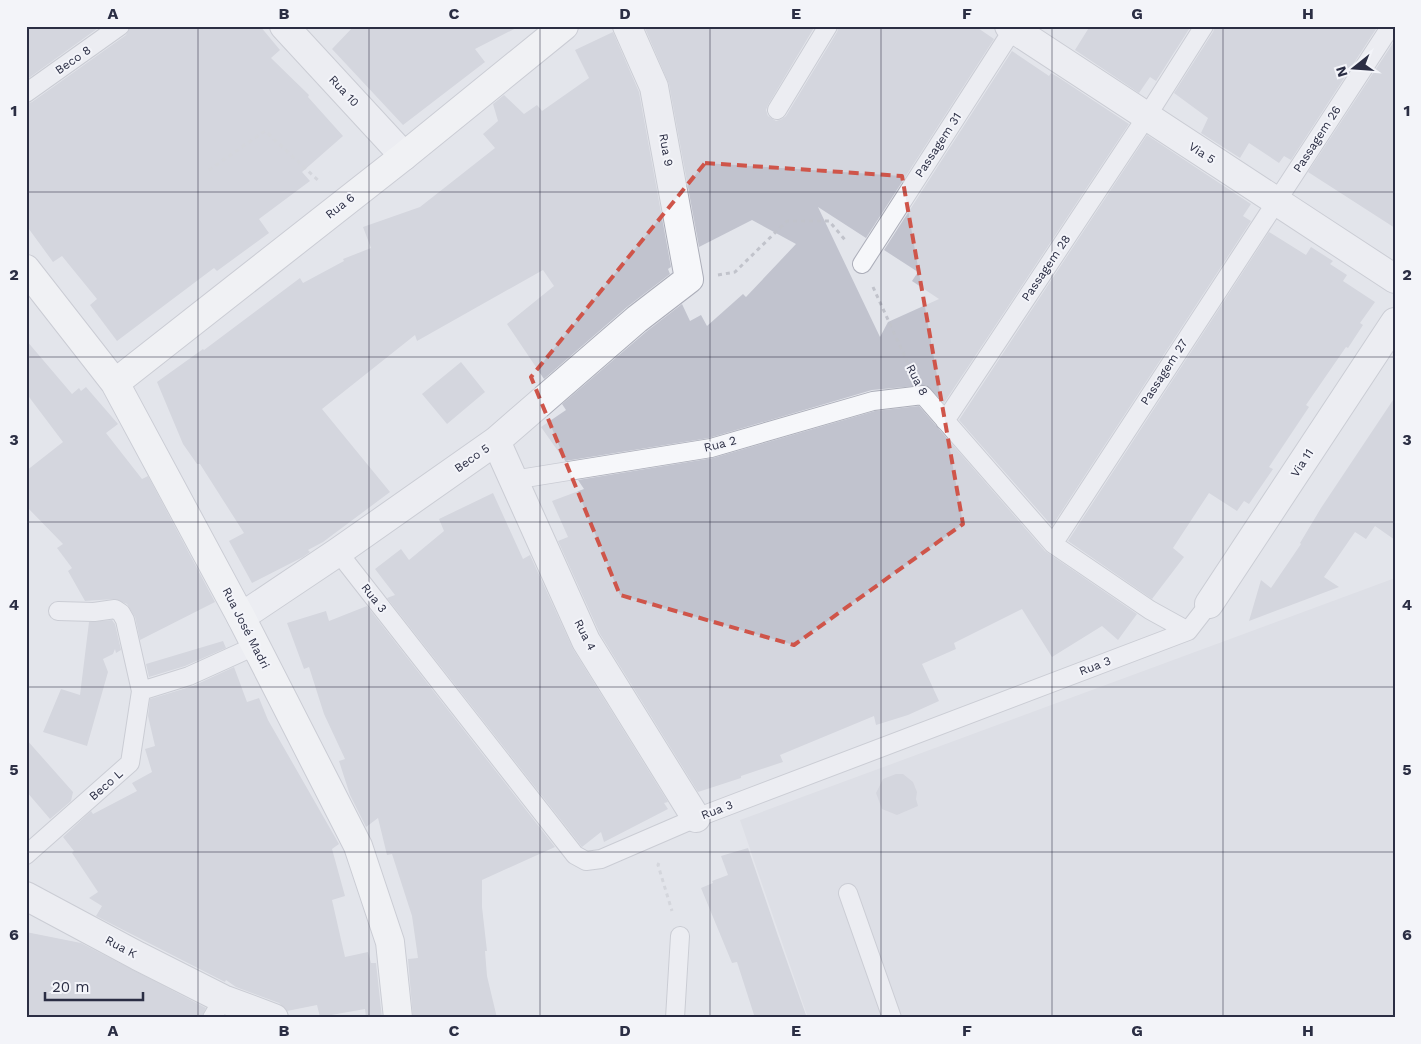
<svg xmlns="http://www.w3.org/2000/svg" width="1421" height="1044" font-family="'Work Sans',sans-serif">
  <rect width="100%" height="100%" fill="#e3e5eb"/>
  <path fill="#d6d7e0" d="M1395,578V1018H808L740,820Z"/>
  <path fill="#c1c3ce" d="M26,26H101L26,80Z
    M130,26H260L280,50L271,58L309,95L308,97L343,136L302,172L310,181L259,219L269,233L217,271L214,268L117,341L90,305L97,299L62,256L53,262L26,225V104L32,102L126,35Z
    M354,26H520L475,49L485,62L403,125L332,49Z
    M644,26H815L768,105L766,110L768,116L776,121L782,119L786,116L837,32L839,26H975L994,39L866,238L818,207L880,337L888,322L939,299L912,281L918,272L884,250L1012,51L1049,76L1051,73L1058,77L1129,124L944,403L926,385L872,390L709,438L565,461L541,427L566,410L562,404L647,331L682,304L690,321L701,315L707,326L743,294L746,297L796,244L752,220L699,247L669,84Z
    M1090,26H1191L1156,81L1150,77L1139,93L1075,50Z
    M1215,26H1378L1291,160L1284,156L1279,163L1249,143L1240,158L1201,133L1208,118L1174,93L1213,32Z
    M613,32L639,92L671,267L668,269L670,274L627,307L544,379L507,324L554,286L543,270L417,341L415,335L322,409L390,492L323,542L308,550L310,552L303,557L252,583L229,541L244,533L200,464H197L183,444L157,382L203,349L204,350L300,278L303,283L344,261L343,259L371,248L363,227L420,207L495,148L483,134L498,121L493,104L504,95L524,114L537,105L542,111L589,78L575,50Z
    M1395,40V228L1308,172Z
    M1147,135L1251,204L1243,216L1251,221L1052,526L959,420Z
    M1269,232L1306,255L1311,247L1333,261L1330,264L1347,275L1343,281L1375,302L1360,323L1363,325L1348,348L1346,347L1306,405L1309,407L1269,467L1273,469L1249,504L1244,501L1237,511L1209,493L1173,548L1184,557L1152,599L1068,541Z
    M26,340L72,394L79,388L81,391L86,387L118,424L106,433L142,479L148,476L215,602L140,640L135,617L127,604L114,599L85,601L68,571L72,568L57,548L63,544L26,506V471L63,442L26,393Z
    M461,362L485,392L447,424L422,394Z
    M1395,397V540L1375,526L1366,539L1355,532L1324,577L1339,587L1249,621L1261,580L1271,588L1301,544L1300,543L1321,508Z
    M919,406L1045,551L1137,614L1118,640L1102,626L1052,657L1022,609L954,643L956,649L922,664L939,701L908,715L876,725L874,716L780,755L783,762L741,776V778L698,792L600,634L558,541L568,537L552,501L584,489L578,480L713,458L875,411Z
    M493,493L523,559L530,555L573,649L668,802L664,803L668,809L604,842L601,832L582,847L387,598L395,595L375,569L401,549L409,560L444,531L439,519Z
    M367,606L555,847L482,880V907L487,951H485L487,976L497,1018H413L408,959L418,958L412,916L392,854L387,855L378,818L366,827L350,795L339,761L345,759L324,714L309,667L304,669L287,623L326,611L329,621Z
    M112,620L115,624L121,650L116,653L115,649L113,654L103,659L108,672L87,746L43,732L61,689L80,695L89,622Z
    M223,641L226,648L185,666L149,677L146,664Z
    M234,667L247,702L259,698L268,720L339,844L332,849L345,896L332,900L345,957L368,952L371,963H376L382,1018H366L365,1009L320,1017L317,1005L287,1011L279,1003L236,987L226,980L225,982L96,916L102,906L89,898L98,892L72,853L74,851L63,837L91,811L93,814L137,791L132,783L152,772L145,749L155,746L148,716L150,699L193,686Z
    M26,739L73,792L71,801L50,819L26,791Z
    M896,774H903L913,782L917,792L916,799L918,806L897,815L882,809L876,793L883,779Z
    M748,848L778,936L807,1018H755L737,962L732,963L701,888L713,883L712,881L728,875L721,856Z
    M26,932L81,943L206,1008L201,1018H26Z"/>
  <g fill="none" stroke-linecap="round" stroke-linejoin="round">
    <g stroke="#acaeb9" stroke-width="20">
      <path id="lane" d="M26,93L120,26
        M777,110L828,26
        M862,264L1015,26
        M945,421L1147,116L1204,26
        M513,480L711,448L873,401L923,395L1053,544L1150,610L1188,631
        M1053,544L1391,26
        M338,552L575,855L586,861L601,859L696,818L1188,631L1209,604
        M141,691L189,676L255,646
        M26,855L130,763L141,691L125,620L121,613L115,609L94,612L58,611
        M848,893L892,1018
        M212,1018L223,999
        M675,1018L680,936"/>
    </g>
    <g stroke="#acaeb9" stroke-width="30">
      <path id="street" d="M284,26L404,156
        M1009,26L1395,279
        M496,441L586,641L696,818
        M1209,604L1395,322
        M241,617L338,552L496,441L637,319L689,279L654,87L627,26
        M26,896L138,956L223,999L274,1018"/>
    </g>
    <g stroke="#acaeb9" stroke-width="30">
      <path id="secondary" d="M26,269L115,383L241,617L358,846L390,942L398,1018
        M115,383L404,156L564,26"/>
    </g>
    <path stroke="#c1c3cb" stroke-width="3" stroke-dasharray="4 4" stroke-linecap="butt" d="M209,170L265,131L320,182
      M718,275L735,272L787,221H829L846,241
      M873,287L911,370
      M659,863L658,865L672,911"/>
    <use href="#lane" stroke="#f6f7fa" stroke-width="18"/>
    <use href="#street" stroke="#f6f7fa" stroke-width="28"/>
    <use href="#secondary" stroke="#fff" stroke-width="28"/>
  </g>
  <path d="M0 0H1421V1044H0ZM705,163L902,176L963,524L794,645L620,595L531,377Z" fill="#e3e5eb" fill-opacity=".55" fill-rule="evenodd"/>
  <path fill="none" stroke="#cf554a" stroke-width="4" stroke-dasharray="10 6" stroke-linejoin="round" d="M705,163L902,176L963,524L794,645L620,595L531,377Z"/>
  <path fill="none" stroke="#2b2e44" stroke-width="1" stroke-opacity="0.55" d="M198,26V1018M369,26V1018M540,26V1018M710,26V1018M881,26V1018M1052,26V1018M1223,26V1018M26,192H1395M26,357H1395M26,522H1395M26,687H1395M26,852H1395"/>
  <g text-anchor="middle" stroke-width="4" stroke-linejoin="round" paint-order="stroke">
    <g font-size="12" fill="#2b2e44" stroke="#f3f4f9">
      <text transform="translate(73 60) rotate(-35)" y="4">Beco 8</text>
      <text transform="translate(344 91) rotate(47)" y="4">Rua 10</text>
      <text transform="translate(1317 139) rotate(-57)" y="4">Passagem 26</text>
      <text transform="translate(938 145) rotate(-57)" y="4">Passagem 31</text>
      <text transform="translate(666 150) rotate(80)" y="4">Rua 9</text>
      <text transform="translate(1202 153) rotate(33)" y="4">Via 5</text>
      <text transform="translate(340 206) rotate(-38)" y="4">Rua 6</text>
      <text transform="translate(1046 268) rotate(-56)" y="4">Passagem 28</text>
      <text transform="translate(1164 372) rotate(-57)" y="4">Passagem 27</text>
      <text transform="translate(917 380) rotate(63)" y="4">Rua 8</text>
      <text transform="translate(720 444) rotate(-14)" y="4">Rua 2</text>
      <text transform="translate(472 458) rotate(-35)" y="4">Beco 5</text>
      <text transform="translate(1302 463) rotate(-57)" y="4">Via 11</text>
      <text transform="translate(374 598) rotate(52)" y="4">Rua 3</text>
      <text transform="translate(246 628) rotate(63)" y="4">Rua José Madri</text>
      <text transform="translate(585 635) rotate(63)" y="4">Rua 4</text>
      <text transform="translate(1095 666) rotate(-21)" y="4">Rua 3</text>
      <text transform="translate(106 785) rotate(-41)" y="4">Beco L</text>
      <text transform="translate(717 810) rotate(-21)" y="4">Rua 3</text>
      <text transform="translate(121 947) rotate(28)" y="4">Rua K</text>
    </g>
  </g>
  <rect width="1421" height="1044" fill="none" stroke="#f3f4f9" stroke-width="55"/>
  <g transform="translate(1354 68) rotate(253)" stroke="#f3f4f9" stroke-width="4" paint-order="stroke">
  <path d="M0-4L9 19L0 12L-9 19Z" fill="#2b2e44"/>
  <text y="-8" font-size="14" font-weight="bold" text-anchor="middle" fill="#2b2e44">N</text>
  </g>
  <path d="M45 992v8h98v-8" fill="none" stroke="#2b2e44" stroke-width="2.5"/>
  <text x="52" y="992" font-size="15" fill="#2b2e44" stroke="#f3f4f9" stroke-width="4" paint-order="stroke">20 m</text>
  <rect x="28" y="28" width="1366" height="988" fill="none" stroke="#2b2e44" stroke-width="2"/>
  <g font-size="16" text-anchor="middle" font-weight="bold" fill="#2b2e44">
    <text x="113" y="19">A</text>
    <text x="284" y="19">B</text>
    <text x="454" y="19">C</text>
    <text x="625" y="19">D</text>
    <text x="796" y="19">E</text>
    <text x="967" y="19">F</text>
    <text x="1137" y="19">G</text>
    <text x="1308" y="19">H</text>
    <text x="14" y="116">1</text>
    <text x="1407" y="116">1</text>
    <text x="14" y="280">2</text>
    <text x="1407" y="280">2</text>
    <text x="14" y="445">3</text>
    <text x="1407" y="445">3</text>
    <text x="14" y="610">4</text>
    <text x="1407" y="610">4</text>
    <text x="14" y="775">5</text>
    <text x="1407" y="775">5</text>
    <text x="14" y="940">6</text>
    <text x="1407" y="940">6</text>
    <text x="113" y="1036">A</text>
    <text x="284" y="1036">B</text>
    <text x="454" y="1036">C</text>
    <text x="625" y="1036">D</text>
    <text x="796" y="1036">E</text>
    <text x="967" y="1036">F</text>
    <text x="1137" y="1036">G</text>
    <text x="1308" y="1036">H</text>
  </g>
</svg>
